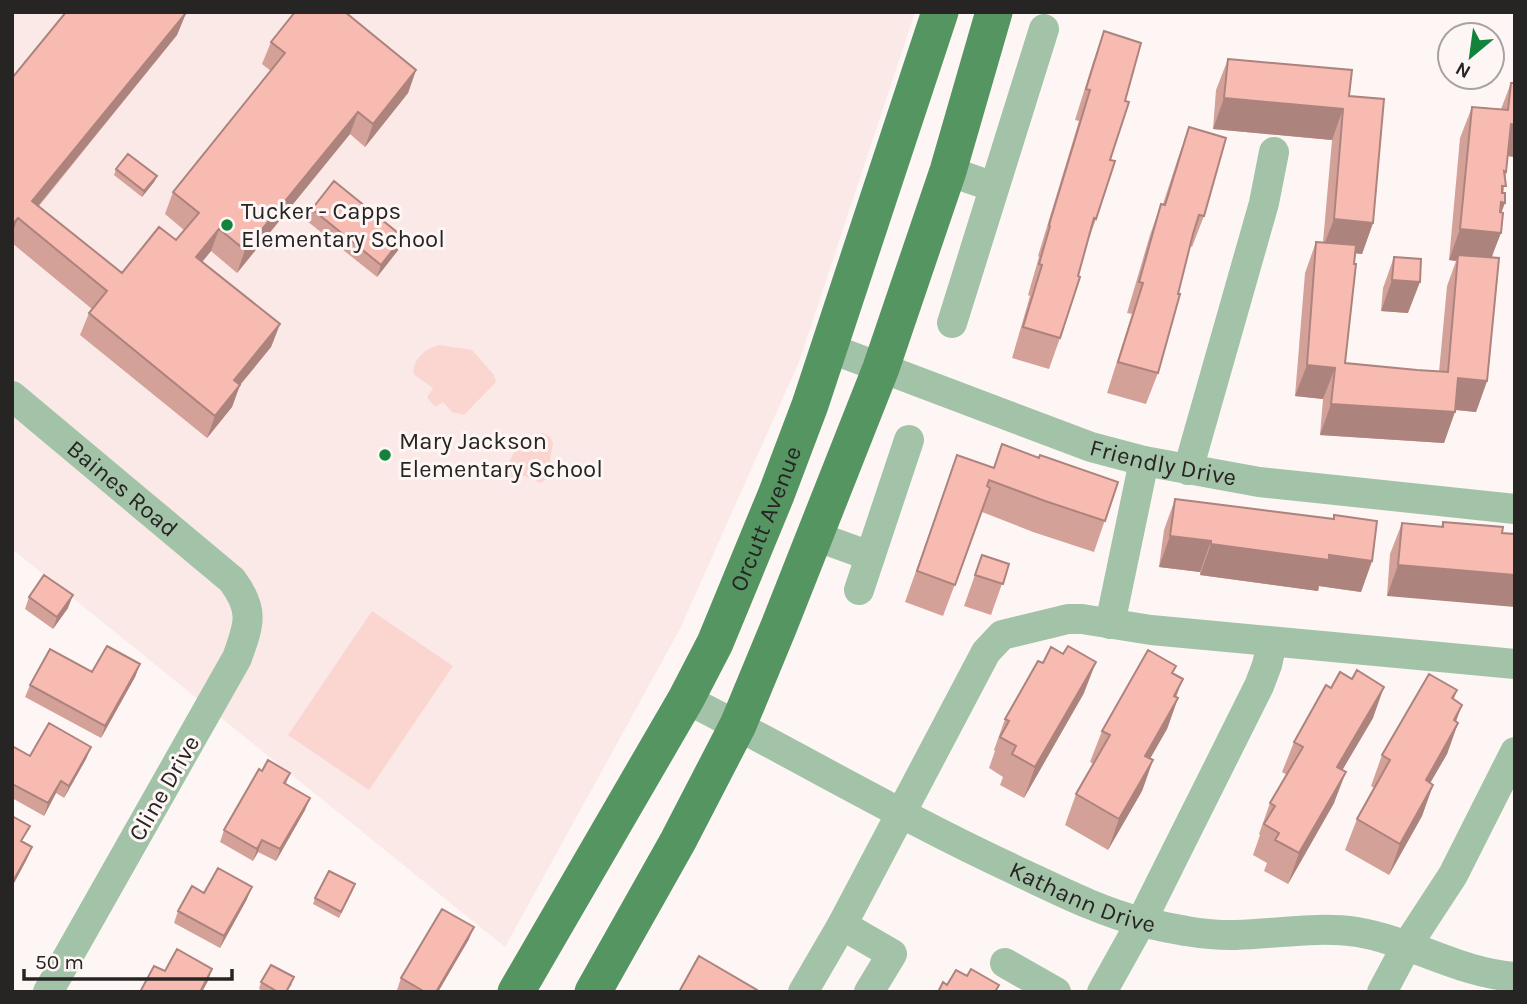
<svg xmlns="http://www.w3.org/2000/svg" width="1527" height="1004" font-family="Karla,sans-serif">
  <rect width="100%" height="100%" fill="#fef6f5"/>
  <path fill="#fae9e6" d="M12,12H915L799,362L680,629L505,947L12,549Z"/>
  <path fill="#fbd6d1" d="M439,345L472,350L494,375L496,382L464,415L452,412L443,402L435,407L427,397L433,389C427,381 418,381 413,372C415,357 425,349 439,345Z
    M543,433L550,437L553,443L550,459L553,466L548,478L541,483L525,476H518L515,483L506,478C509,472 508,467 510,460C515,447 529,437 543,433Z
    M372,611L453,666L369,790L288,735Z"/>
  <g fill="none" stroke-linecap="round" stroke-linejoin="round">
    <g stroke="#a2c3a7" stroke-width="30">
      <path d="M948,171L994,187"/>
      <path d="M952,323L1044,29"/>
      <path id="s1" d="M829,348L1091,447L1144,461L1259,482L1515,509"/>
      <path id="s2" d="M12,396L232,580C255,611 249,624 237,658L48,992"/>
      <path d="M1188,470L1264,203L1274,152"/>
      <path d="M815,536L870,556"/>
      <path d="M859,590L909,440"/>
      <path d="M1110,624L1144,461"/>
      <path id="s3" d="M686,699C796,755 903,818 1015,870C1056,889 1098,911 1142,922C1173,929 1205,936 1236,935C1277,934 1317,926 1357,932C1411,941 1459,973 1515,977"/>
      <path d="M842,925L986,652L1002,635L1068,619H1082L1151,630L1515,664"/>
      <path d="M1005,963L1056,992"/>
      <path d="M803,992L842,925L892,954L869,992"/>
      <path d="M1102,992L1141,922L1259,686L1267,665L1272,642"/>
      <path d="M1382,992L1406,947L1453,875L1515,752"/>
    </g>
    <g stroke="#559562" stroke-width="37">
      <path id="s4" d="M516,992L686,699L715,643L776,495L810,405L940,12"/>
      <path d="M593,992L678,841L738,725L779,626L881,368L948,171L994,12"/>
    </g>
  </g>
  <path fill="#d4a199" d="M186,13L177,35L39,206L122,273L176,240L184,230L165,214L173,192L271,71L262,64L271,42L416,70L408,93L365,147L350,134L237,273L211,251L202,262L280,324L271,347L240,385L232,407L207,438L80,335L89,313L92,309L12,243V78Z
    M1104,31L1110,160L1096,219L1085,249L1060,338L1049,369L1012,358L1030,296L1028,295L1039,257L1038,256L1079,121L1075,120L1093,62Z
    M1228,59L1349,96L1373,223L1362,254L1355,253L1345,363L1439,372L1447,286L1456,261L1449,260L1460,138L1472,107L1501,109L1511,83H1515V157L1508,156L1501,213L1492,258L1487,381L1476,412L1455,410L1444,443L1320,435L1323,399L1295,396L1305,273L1316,242H1323L1332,140L1213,129L1216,90Z
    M1189,127L1204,216L1192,247L1190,246L1158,373L1146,404L1107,393L1132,314L1127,313L1150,235L1161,204H1163L1178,158Z
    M116,169L157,176L154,182L142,197L114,175Z
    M312,209L403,237L399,249L377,277L307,221Z
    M1394,257L1408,313L1381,311L1383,288Z
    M957,455L993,468L1039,458L1118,482L1094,552L1033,532L982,512L943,616L905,602Z
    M1175,499L1333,519L1334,515L1372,561L1361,592L1319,586L1318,591L1200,575V572L1159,567L1164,530Z
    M1443,522L1502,533L1387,596L1390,554L1402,523L1441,526Z
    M982,555L1009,564L991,615L964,606Z
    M29,597L68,608L53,629L25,609Z
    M140,664L135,677L101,738L25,697L30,685Z
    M1173,674L1176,697L1178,698L1167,729L1150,758L1153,760L1142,791L1108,850L1065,825L1076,794L1094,764L1090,762L1102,731Z
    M1457,690L1454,699L1456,722L1458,723L1447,754L1430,783L1433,785L1422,816L1389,875L1345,850L1357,819L1374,788L1371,786L1382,755Z
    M1084,693L1024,798L1000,785L1003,777L989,768L995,751L994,750L1005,719Z
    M1373,718L1342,770L1334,803L1288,884L1264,871L1267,863L1253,855L1260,835L1259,834L1270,803L1287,775L1282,772L1294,742Z
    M12,746L30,756L91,747L86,759L64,798L56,793L44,816L12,798Z
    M262,771L290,773L286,784L305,810L276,861L258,852L253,861L220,842L224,830Z
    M353,890L339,918L313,904L315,898Z
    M204,893L247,899L220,948L174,923L178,911Z
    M469,939L438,992H400L397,990L401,978Z
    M261,982L292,984L287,992H265L259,989Z"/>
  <path fill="#ad837d" d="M186,13L177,35L24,223L32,201Z
    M416,70L408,93L365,147L373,124Z
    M1224,98L1343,109L1332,140L1213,129Z
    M358,112L350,134L237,273L245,250Z
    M1511,124L1515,125V157L1499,155Z
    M157,176L154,182L142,197L144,191Z
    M1501,202L1505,203L1494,232L1501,233L1489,264L1458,255L1456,261L1449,260L1460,229Z
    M18,218L12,234V225Z
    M1334,219L1373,223L1362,254L1322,250Z
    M219,229L211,251L188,279L196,257Z
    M403,237L399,249L377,277L381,265Z
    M1392,280L1420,282L1408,313L1381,311Z
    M280,324L271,347L240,385L232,407L207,438L215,416L234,380Z
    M1307,365L1335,368L1323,399L1295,396Z
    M1458,378L1487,381L1476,412L1447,409Z
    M1331,404L1455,412L1444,443L1320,435Z
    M1170,536L1211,541L1200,572L1159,567Z
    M1211,544L1329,555L1372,561L1361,592L1319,586L1318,591L1200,575Z
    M1398,565L1515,575V607L1387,596Z
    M73,595L68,608L53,629L57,617Z
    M1096,662L1084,693L1024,798L1035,767Z
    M140,664L135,677L101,738L105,726Z
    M1183,679L1172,707L1178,698L1167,729L1134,787L1145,756L1174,696Z
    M1384,687L1373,718L1326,798L1337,767Z
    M1462,705L1451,735L1458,723L1447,754L1414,811L1426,780L1454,720Z
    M91,747L86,759L64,798L69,786Z
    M1153,760L1142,791L1108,850L1119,819Z
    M1346,772L1334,803L1288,884L1299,853Z
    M61,781L56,793L44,816L48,803Z
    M1433,785L1422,816L1389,875L1400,844Z
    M310,798L305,810L276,861L280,849Z
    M262,840L258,852L253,861L257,849Z
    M32,847L27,859L12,887V883Z
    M252,887L247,899L220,948L224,936Z
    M474,927L469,939L438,992H436Z
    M212,969L208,981L202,992H200Z"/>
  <path fill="#f7bbb2" stroke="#ad837d" stroke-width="2" d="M66,12L186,13L32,201L122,273L159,227L176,240L199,213L173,192L285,53L271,42L295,12H345L416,70L373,124L358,112L245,250L219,229L196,257L280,324L234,380L240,385L215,416L89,313L107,291L18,218L12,225V78Z
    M1104,31L1141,43L1125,101L1129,102L1110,160L1115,161L1096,219L1094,218L1078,276L1080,277L1060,338L1023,327L1042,265L1039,264L1050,226L1049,225L1090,90L1086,89Z
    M1228,59L1352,70L1349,96L1384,99L1373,223L1334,219L1343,109L1224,98Z
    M1511,83H1515V125L1511,124L1506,172L1504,171L1506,186H1502V193H1505V203L1501,202L1500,212L1503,213L1501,233L1460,229L1472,107L1508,110Z
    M1189,127L1226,138L1204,216L1199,215L1193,234L1178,294H1180L1158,373L1118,362L1143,283L1139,282L1161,204L1165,205Z
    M128,154L157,176L144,191L116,169Z
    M334,181L403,237L381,265L312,209Z
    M1316,242L1356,245L1354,264H1356L1345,363L1417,370L1448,372L1458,255L1499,258L1487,381L1458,378L1455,412L1331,404L1335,368L1307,365Z
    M1394,257L1421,259L1420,282L1392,280Z
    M1002,444L1039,458L1040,455L1118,482L1105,521L1045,501L989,480L987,486L990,488L955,585L917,571L957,455L994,468Z
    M1175,499L1334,519V515L1377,521L1372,561L1329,555V560L1211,544V541L1170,536Z
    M1443,522L1503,527L1502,533L1515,534V575L1398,565L1402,523L1443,527Z
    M982,555L1009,564L1003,584L975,575Z
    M44,575L73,595L57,617L29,597Z
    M107,646L140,664L105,726L30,685L50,649L92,672Z
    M1068,646L1096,662L1035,767L1012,754L1016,746L1000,737L1009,721L1005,719L1038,661L1043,663L1051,647L1063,654Z
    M1148,650L1176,666L1172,673L1183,679L1174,696L1178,698L1145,756L1153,760L1119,819L1076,794L1110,735L1102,731Z
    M1357,670L1384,687L1337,767L1346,772L1299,853L1275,840L1279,833L1264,824L1275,806L1270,803L1303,747L1294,742L1326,685L1331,688L1340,672L1352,679Z
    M1429,674L1457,690L1452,698L1462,705L1454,720L1458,723L1426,780L1433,785L1400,844L1357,819L1390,760L1382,755Z
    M49,723L91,747L69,786L61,781L48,803L12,784V746L30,756Z
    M268,760L290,773L284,783L310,798L280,849L262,840L257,849L224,830L259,769L262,771Z
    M12,816L30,826L21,841L32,847L12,883Z
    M218,868L252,887L224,936L178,911L192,886L204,893Z
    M329,871L355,884L341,912L315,898Z
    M442,909L474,927L436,992H425L401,978Z
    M177,949L212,969L200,992H140L154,966L165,971Z
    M699,956L757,990L756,992H679Z
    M271,965L294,977L286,992H278L261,982Z
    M971,969L999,985L995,992H938L943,982L947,985L956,970L967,976Z"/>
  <g fill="#11833b" stroke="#fef6f5" stroke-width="2.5">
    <circle cx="227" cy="225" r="7"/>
    <circle cx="385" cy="455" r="7"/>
  </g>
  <g text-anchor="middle" stroke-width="6" stroke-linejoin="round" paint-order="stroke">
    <g font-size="24" fill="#272424" stroke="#fef6f5" text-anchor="start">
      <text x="241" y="219">Tucker - Capps<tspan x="241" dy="28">Elementary School</tspan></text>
      <text x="399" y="449">Mary Jackson<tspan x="399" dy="28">Elementary School</tspan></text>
    </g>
    <g font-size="24" fill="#272424" stroke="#fef6f5">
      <text dy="8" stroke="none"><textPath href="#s1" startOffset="354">Friendly Drive</textPath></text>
      <text dy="8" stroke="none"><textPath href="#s2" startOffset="144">Baines Road</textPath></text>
      <text dy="8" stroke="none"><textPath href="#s4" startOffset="536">Orcutt Avenue</textPath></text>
      <text transform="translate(164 788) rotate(-60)" y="8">Cline Drive</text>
      <text dy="8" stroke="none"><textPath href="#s3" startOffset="444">Kathann Drive</textPath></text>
    </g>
  </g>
  <rect width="1527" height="1004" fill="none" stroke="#272424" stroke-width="28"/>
  <g transform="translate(1471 56) rotate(209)"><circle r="33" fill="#fef6f5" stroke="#a8a2a1" stroke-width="2"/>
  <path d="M0-5L12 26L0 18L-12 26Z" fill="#11833b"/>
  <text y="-10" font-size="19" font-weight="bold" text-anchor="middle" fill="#272424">N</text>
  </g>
  <path d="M24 969v10h208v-10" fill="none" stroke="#272424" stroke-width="3.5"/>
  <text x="35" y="969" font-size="21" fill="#272424" stroke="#fef6f5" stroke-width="5" paint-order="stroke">50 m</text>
</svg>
